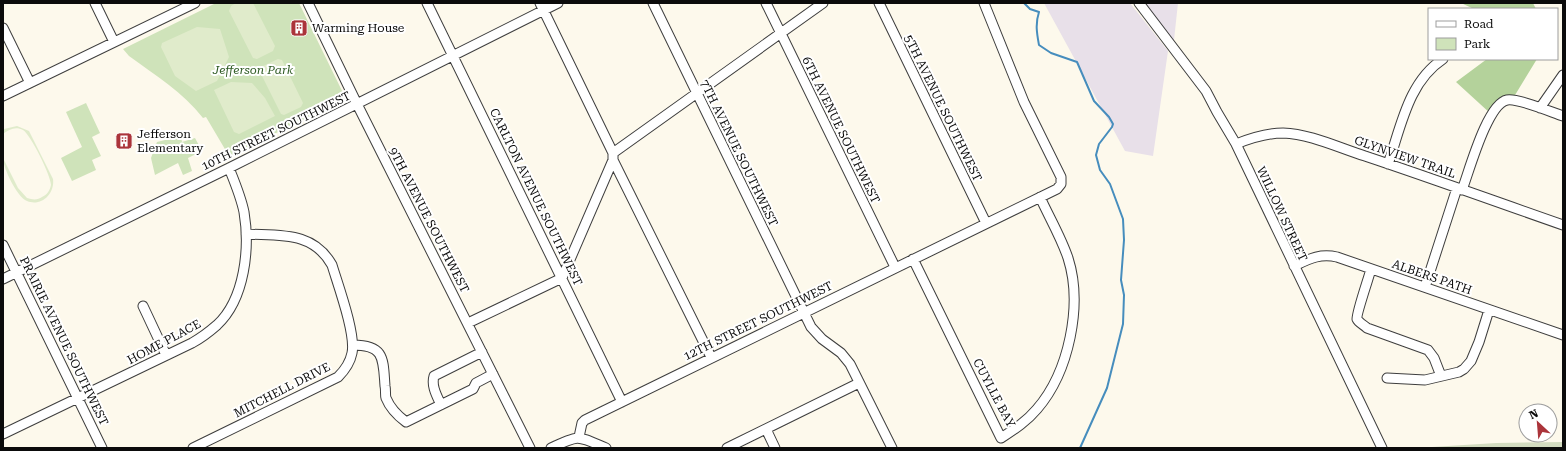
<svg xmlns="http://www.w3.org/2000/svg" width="1566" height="451" font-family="'Roboto Serif',serif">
  <rect width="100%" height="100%" fill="#fdf9ec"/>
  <path fill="#e8e0e9" d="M1044,3H1130L1168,51L1153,156L1125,151Z
    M1144,3H1178L1174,40Z"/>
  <path fill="#cfe3ba" d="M216,3H299L346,99L229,156L206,117L203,118C183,92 156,76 129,56L123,49Z
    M86,103L100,133L92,137L101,156L92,160L96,170L72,181L61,158L82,147L66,112Z
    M181,136L182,142L195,138L202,151L188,158L192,171L183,175L178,163L155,175L151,158L157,142Z"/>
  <path fill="#b4d29b" d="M1461,3H1533L1536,9H1474Z
    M1487,59H1537L1512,100L1491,114L1456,82Z"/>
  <path fill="#d3dcc0" d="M1563,442V448H1416L1496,443Z"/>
  <path fill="#e0ebcb" d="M236,3H253L275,46L273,51L257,59L253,58L229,11L231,6Z
    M197,27L220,29L229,57L217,81L196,91L175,76L161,47L162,43Z
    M278,59L282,60L303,103L301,107L284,115L281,114L260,72L261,67Z
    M231,82L252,83L265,98L275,116L239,134L234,132L214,90Z
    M17,126L29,131L53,179C55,193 42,207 27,201C17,197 3,168 3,158L18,188L27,198C33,200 38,200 42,197C47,195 50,190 51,185C51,176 31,135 23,130C16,126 9,129 3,134L4,129Z"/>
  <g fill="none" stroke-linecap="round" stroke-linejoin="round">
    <path stroke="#468dbd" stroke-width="2" d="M1024,3L1030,9L1039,12C1035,24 1037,34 1039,45L1051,53L1077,62L1094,101L1109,117L1113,124L1112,127L1099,144L1096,155L1100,170L1110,184L1123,219L1124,240L1121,280L1124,295L1123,324L1107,388L1080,448"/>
    <g stroke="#3e3e3e" stroke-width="11">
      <path id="minor" d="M95,3L114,42
        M308,3L357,104L530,448
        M427,3L622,402
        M540,3L613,153V160L711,357
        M653,3L811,327L822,339L841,353L850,364L892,448
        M766,3L895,267
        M879,3L986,223
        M1139,3L1206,91L1217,112L1236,144L1382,448
        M3,28L30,83
        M3,96L195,3
        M1540,108L1563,75
        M1236,144C1251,138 1266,133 1283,133C1311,134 1339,148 1365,156C1431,178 1497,202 1563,225
        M613,153L823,3
        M1388,164C1401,127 1408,82 1443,59
        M1462,190C1469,172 1487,104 1507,100C1518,98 1551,112 1563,116
        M3,245L102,448
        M913,259L1001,438C1015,429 1027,421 1037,409C1069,372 1083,305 1068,258C1061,237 1049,217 1040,197
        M1294,266C1309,259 1320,253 1337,257L1563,335
        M1371,269C1369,277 1356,314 1357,319C1359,323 1364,325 1367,328L1428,350L1434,358L1441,376
        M3,279L229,168L558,3
        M1425,287L1457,188
        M143,306L166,355
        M468,323L562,278L613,160
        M353,345C385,345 383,359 385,386C386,390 385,395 386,398C390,408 398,416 406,422L473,389L476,383L493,374
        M1387,378L1425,380L1459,372L1464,369L1471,361L1479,342L1489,310
        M441,405C437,396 431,386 434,376L482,352
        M766,429L775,448
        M3,434L192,343C201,338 209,332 217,325C245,299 250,248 244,212C241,197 235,183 229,168
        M579,437L582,423L585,420L1057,189L1061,184V177L1024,102L984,3
        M193,448L338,377C345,370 350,363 352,353C356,334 338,285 332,265C313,231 280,236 246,234
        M551,448C580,434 578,436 606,448
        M727,448L859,383"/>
    </g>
    <use href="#minor" stroke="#fff" stroke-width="9"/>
  </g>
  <defs>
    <g id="building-square" transform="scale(0.9)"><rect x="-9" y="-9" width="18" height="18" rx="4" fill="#ab343a" stroke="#fff"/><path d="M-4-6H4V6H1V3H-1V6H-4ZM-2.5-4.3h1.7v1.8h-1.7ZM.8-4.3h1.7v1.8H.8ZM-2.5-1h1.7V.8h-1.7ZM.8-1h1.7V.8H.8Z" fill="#fff"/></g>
  </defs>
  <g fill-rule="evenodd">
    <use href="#building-square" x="299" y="28"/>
    <use href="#building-square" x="124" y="141"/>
  </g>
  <g text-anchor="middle" stroke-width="4" stroke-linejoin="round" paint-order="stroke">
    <g font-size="12" fill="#0b0b0b" stroke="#fff" text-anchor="start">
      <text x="312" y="32">Warming House</text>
      <text x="137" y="138">Jefferson<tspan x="137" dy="14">Elementary</tspan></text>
    </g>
    <g font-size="12" font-style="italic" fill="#2f5b24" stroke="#fff">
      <text x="253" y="74">Jefferson Park</text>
    </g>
    <g font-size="12" fill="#0b0b0b" stroke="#fff">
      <text transform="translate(943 108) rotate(64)" y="4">5TH AVENUE SOUTHWEST</text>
      <text transform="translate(841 130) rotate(64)" y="4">6TH AVENUE SOUTHWEST</text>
      <text transform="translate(276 131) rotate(-26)" y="4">10TH STREET SOUTHWEST</text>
      <text transform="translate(739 153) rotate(64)" y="4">7TH AVENUE SOUTHWEST</text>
      <text transform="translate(1405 157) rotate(19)" y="4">GLYNVIEW TRAIL</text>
      <text transform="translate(536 197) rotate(64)" y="4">CARLTON AVENUE SOUTHWEST</text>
      <text transform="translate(1282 214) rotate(65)" y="4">WILLOW STREET</text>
      <text transform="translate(429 220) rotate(63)" y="4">9TH AVENUE SOUTHWEST</text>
      <text transform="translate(1432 277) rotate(19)" y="4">ALBERS PATH</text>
      <text transform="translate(758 321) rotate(-26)" y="4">12TH STREET SOUTHWEST</text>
      <text transform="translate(64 341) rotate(64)" y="4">PRAIRIE AVENUE SOUTHWEST</text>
      <text transform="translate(164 342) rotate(-28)" y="4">HOME PLACE</text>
      <text transform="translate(282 390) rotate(-27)" y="4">MITCHELL DRIVE</text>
      <text transform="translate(994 393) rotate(62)" y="4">CUYLLE BAY</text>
    </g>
  </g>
  <rect width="1566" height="451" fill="none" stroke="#0b0b0b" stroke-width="8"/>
  <rect x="1428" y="8" width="130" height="52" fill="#ffffff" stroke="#9d9d9d"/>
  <rect x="1436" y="21" width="20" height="6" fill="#ffffff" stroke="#9d9d9d"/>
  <text x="1464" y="28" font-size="12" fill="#0b0b0b">Road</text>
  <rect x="1436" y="38" width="20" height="12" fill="#cfe3ba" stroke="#9d9d9d"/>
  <text x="1464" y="48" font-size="12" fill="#0b0b0b">Park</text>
  <g transform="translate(1538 423) rotate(334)"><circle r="19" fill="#ffffff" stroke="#9d9d9d"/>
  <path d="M0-3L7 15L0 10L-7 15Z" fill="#ab343a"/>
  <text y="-6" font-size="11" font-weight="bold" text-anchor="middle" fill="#0b0b0b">N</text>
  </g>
</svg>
